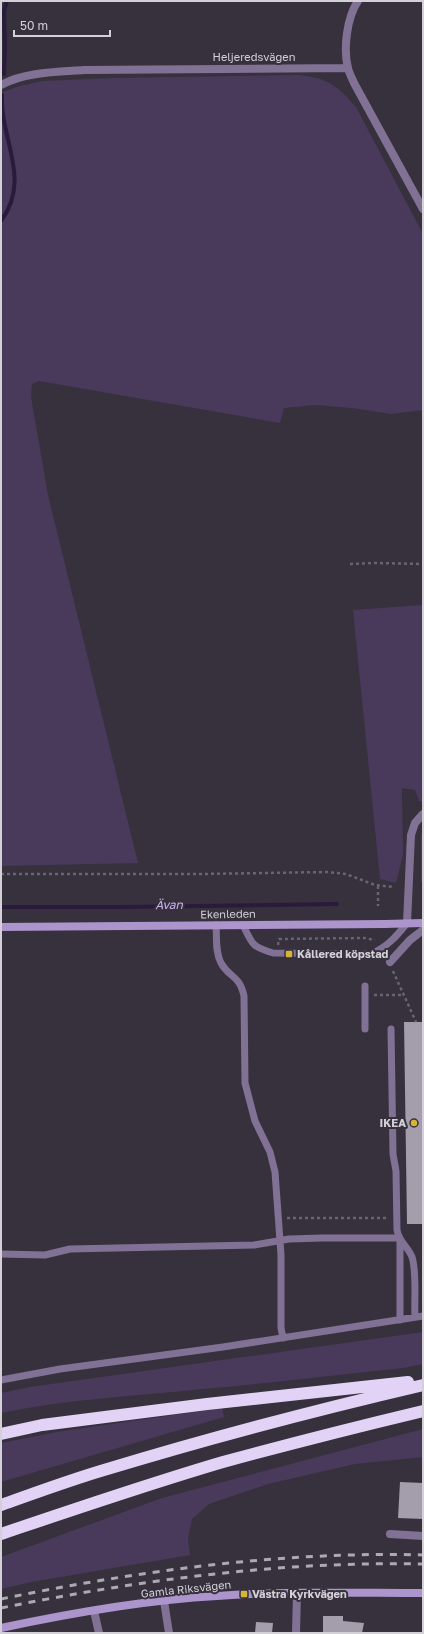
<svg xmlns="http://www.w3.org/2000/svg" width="424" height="1634" font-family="'Golos Text',sans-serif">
  <rect width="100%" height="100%" fill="#36313d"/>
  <path fill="#493a5c" d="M297,75C327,78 336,84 356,107L423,234V410L391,414L352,408L316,405L284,408L280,423L39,381L32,384L31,397L48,495L138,863L1,866V93L16,87L42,81L115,78Z
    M423,605V802L419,801L415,790L402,788L403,855L396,883L380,879L353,610Z
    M423,831V882H421V834Z
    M423,1332V1364L403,1368C337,1375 270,1383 203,1389C136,1396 68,1399 1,1413V1393L30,1387Z
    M222,1408L224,1417L1,1482V1443L57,1432Z
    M423,1429V1457L355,1464L268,1484L209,1504L192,1519L188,1539L190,1555L31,1582L1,1589V1557L162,1498Z"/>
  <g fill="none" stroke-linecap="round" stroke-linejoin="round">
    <path stroke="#2a1a3b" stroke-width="4" d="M4,74L5,48L4,11L7,1
      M1,221C32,179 0,140 2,95
      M1,907H124L337,904"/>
  </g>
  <path fill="#a39dac" d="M404,1022H423V1224H407Z
    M400,1482L423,1483V1519L398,1518Z
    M323,1616H343V1621L364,1623L362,1633H323Z
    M256,1622L273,1623L272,1633H255Z"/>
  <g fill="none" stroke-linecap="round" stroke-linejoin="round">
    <path stroke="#696570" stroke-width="2.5" stroke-dasharray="3 3" stroke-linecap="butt" d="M350,564L374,563L423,564
      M1,874H202L327,872L346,874L375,885L394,887
      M378,886V906
      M278,945L279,939L364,938L375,940
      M393,971L416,1022
      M374,995H403
      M287,1218H388"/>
    <path stroke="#817295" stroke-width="7" d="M216,925C217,937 215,952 221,963C229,978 239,974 244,996L245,1083L255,1121L270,1152L275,1172L281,1255V1328L283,1338
      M243,925C252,944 252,947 273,953L371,954C387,947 397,936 407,923
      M365,986V1029
      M391,1029L393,1154L396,1171L397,1230C399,1242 408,1247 412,1257C417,1272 414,1301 415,1317
      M400,1241V1320
      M1,1254L45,1255L70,1249L254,1245L289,1239L322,1238H398
      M1,1380L60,1369L223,1347L423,1316"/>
    <path stroke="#817295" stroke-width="8" d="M358,1C347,17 343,49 348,68C349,73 352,78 354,83L423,209
      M1,85C25,72 57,72 84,70L348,68
      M407,923L411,835L415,823L423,814
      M390,962L410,940L423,930
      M390,1534L423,1536
      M164,1601L169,1633
      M94,1611L99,1633
      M296,1633L297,1593"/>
    <path stroke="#ac94cc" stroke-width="8" d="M1,927L385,924L423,923
      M1,1628C71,1613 145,1600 217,1596C285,1591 354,1593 423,1593"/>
    <path stroke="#e2d3f6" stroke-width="12" d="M1,1434L42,1425L207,1404L408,1382
      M1,1505C35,1493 70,1480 104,1470C209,1438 316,1410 423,1385
      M1,1534C75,1509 148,1484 223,1462C289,1444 356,1427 423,1411"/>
    <path stroke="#ada9b2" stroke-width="3" stroke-dasharray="7 7" stroke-linecap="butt" d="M1,1599C137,1571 284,1551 423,1555
      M1,1608C140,1580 281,1561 423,1564"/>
  </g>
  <g fill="#d6b534" stroke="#36313d" stroke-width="1.5">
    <rect x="285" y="950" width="8" height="8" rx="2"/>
    <circle cx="414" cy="1123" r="4"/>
    <rect x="240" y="1590" width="8" height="8" rx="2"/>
  </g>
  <g text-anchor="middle" stroke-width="4" stroke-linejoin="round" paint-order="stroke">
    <g font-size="11" fill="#d3d0d8" stroke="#36313d">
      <text x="254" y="61">Heljeredsvägen</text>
      <text transform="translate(228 914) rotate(-1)" y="4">Ekenleden</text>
      <text transform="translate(186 1589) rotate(-6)" y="4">Gamla Riksvägen</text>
    </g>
    <g font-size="11" font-weight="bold" fill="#d3d0d8" stroke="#36313d" text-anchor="start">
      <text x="297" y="958">Kållered köpstad</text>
      <text x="406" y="1127" text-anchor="end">IKEA</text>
      <text x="252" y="1598">Västra Kyrkvägen</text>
    </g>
    <g font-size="12" font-style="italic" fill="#cbb0ef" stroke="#36313d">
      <text transform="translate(169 905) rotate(-1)" y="4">Ävan</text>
    </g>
  </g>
  <rect width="424" height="1634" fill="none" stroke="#d3d0d8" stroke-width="4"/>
  <path d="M14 30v6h96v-6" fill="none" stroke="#d3d0d8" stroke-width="2"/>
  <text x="20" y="30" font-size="12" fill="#d3d0d8" stroke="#36313d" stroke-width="3" paint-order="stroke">50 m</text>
</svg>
